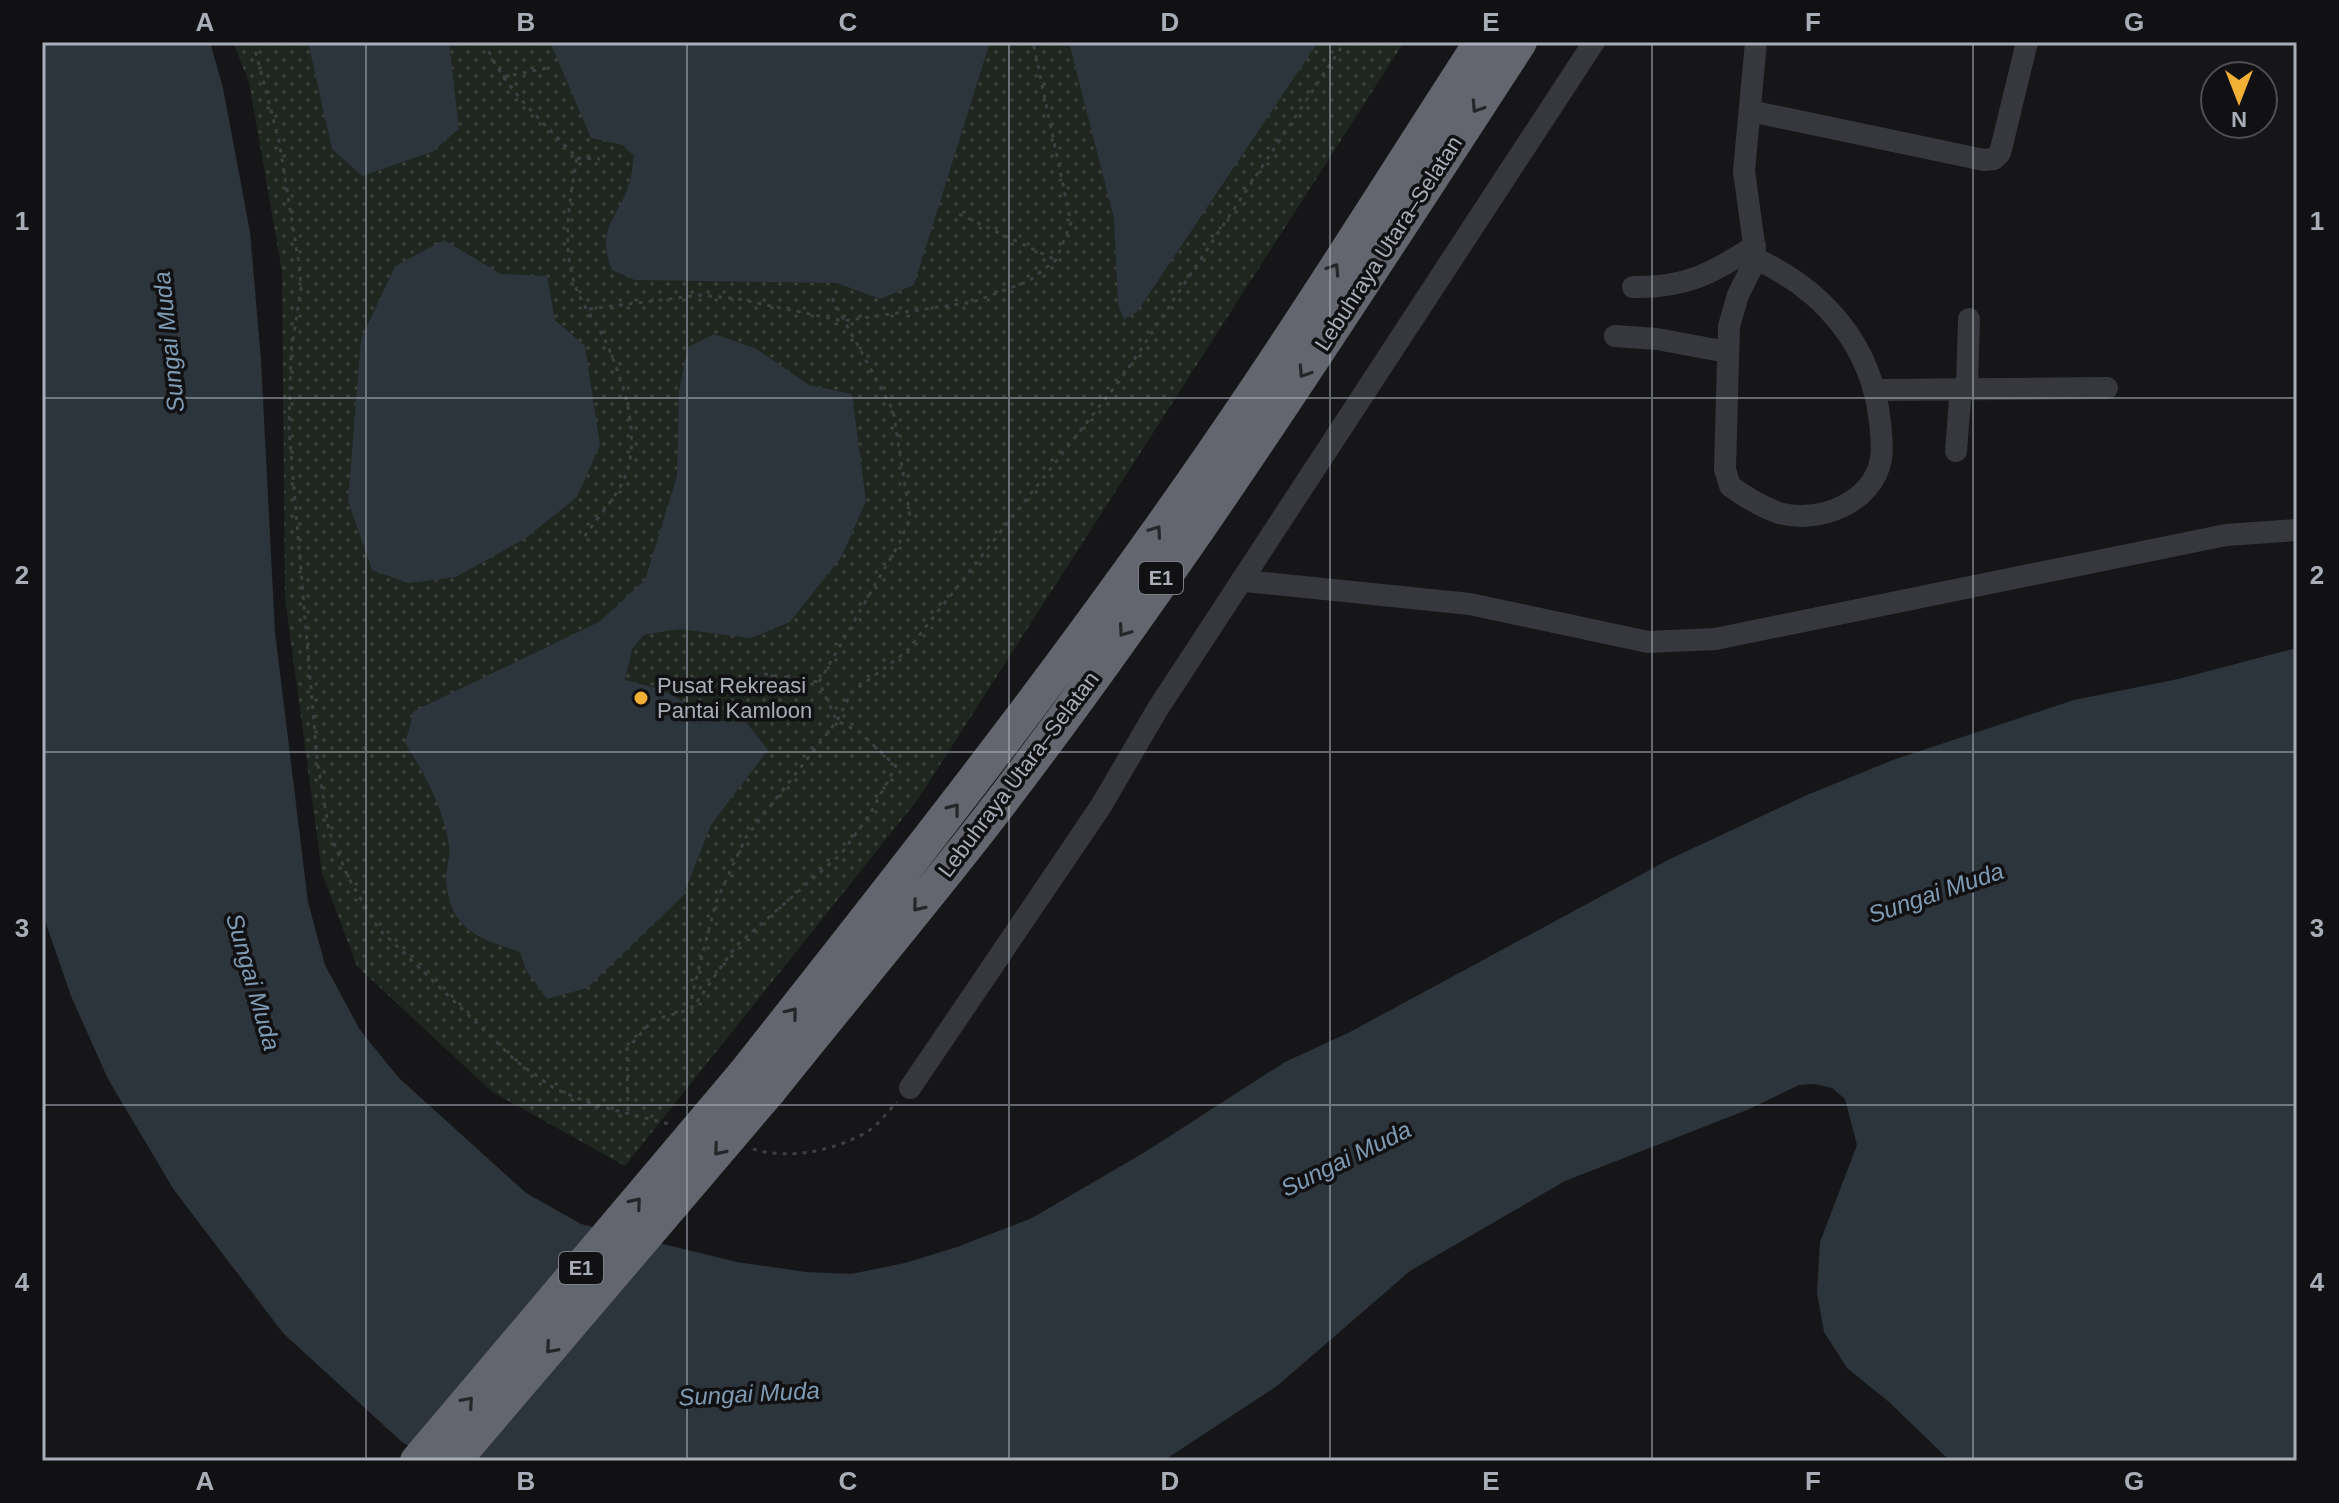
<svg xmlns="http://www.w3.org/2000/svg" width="2339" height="1503" font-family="Helvetica,sans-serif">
  <defs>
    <pattern id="park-dots" width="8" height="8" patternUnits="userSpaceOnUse" patternTransform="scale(2)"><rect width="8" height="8" fill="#1e261f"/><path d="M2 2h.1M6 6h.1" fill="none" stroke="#3c433d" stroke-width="1.8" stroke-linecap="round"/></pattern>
  </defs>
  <rect width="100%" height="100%" fill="#161618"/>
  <path fill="url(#park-dots)" d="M233,42H1404L918,799L625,1166L491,1091L357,966L322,873L285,598L282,271L249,82Z"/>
  <path fill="#2c353c" d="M42,42H210L223,88L250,232L261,360L275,632L308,902L325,965L360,1030L399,1078L526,1193L581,1224L737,1262L806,1272L851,1274L905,1263L957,1247L1032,1218L1145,1152L1285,1062L1350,1032L1670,859L1807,795L1893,760L2074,700L2178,679L2297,648V1461H1953L1945,1456L1889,1402L1847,1368L1824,1332L1817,1293L1820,1242L1857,1145L1845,1099L1832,1088L1815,1084L1799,1085L1747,1110L1565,1181L1410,1271L1277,1386L1163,1461H437L402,1442L283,1333L174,1190L108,1079L71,996L42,912Z
    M308,42H449L459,129L432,152L362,176L332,149Z
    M550,42H990L914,285L880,299L837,283L635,280L612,270C596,229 615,223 628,187C632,178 632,166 634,156L623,145L591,138Z
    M1069,42H1318L1137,312L1124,319L1118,305L1114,219Z
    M444,240L501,274L547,276L555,320L585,346L600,445L577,497L526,538L456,577L408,583L372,570L348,501L361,339L395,266Z
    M714,334L755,348L809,385L852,394L866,501L842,556L790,622L751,638L678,629L644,635L632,649L625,680L660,689L720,721L746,722L768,750L711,825L683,896L587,988L547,999L526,970L520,952C480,939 451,931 446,882C445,870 451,857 449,845C444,810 424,772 405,743L414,711L599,622L645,580L677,476L679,391L688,347Z"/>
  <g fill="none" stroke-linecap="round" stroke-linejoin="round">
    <path stroke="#3d3f44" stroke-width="3" stroke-dasharray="4 6" stroke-linecap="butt" d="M253,42L279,141L299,264L301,288L291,353L289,430L317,759L329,831L348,877L378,928L516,1061L555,1089L595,1105L669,1124
      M485,42C501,87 545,123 577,158C570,200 561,242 575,285C580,302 595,321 604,338C623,379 645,442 621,485C610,505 594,522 582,540
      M503,77L552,67
      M577,158L600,159
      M959,214L1056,260
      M589,309L701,295L738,299L843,321L973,302L1029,281L1056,260L1071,223L1033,42
      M764,674L819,682
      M692,1009V995L716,902L746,837L837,721L851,693L906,652L1121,379L1345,42
      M628,1111L627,1049L653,1020L692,1009L735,947L842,853L870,814L896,766L858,731L837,721L819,682L900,542L910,517L893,410L832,298
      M753,1149C788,1160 833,1151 865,1133C877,1127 887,1112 897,1102"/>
    <path stroke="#37383d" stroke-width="22" d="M1756,42L1744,171L1756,259L1738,295L1729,326L1725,469L1730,486C1744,496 1762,507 1779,513C1819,524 1873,503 1881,459C1883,448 1881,433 1880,422C1872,346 1824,290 1756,259
      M1750,111L1984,160L1994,159L2000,153L2027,42
      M1633,287C1687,288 1711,273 1755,246
      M1615,336L1657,339L1727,352
      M1967,388L1969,319
      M1876,390L2107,388
      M1956,451L1961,387
      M1245,581L1470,604L1648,642L1715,639L2226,535L2297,530
      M910,1088L1101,806L1157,710L1594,42"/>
    <path stroke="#63666e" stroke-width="34" d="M744,1074C922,849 1100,623 1259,385C1335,272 1407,156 1481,42
      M770,1090C841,1001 915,913 985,823C1178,573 1348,306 1520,42"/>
    <path stroke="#63666e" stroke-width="34" d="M417,1461L744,1074
      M454,1461L770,1090"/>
  </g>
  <defs><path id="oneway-chevron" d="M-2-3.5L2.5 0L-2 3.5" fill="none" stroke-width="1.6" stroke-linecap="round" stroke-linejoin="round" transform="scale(2)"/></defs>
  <g stroke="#26262a">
    <use href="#oneway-chevron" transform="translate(1477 107) rotate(123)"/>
    <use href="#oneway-chevron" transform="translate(1334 269) rotate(-57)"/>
    <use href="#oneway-chevron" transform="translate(1304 372) rotate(123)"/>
    <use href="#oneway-chevron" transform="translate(1156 531) rotate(-55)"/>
    <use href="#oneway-chevron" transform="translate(1124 631) rotate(125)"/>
    <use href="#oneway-chevron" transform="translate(954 809) rotate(-52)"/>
    <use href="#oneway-chevron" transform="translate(918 906) rotate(129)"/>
    <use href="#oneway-chevron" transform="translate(792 1013) rotate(-51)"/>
    <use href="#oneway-chevron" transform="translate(719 1150) rotate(130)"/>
    <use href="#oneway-chevron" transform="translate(636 1203) rotate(-50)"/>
    <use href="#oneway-chevron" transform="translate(551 1348) rotate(131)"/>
    <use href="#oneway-chevron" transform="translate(468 1402) rotate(-49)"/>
  </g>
  <path fill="none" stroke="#a8adb8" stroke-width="2" stroke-opacity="0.55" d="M366,42V1461M687,42V1461M1009,42V1461M1330,42V1461M1652,42V1461M1973,42V1461M42,398H2297M42,752H2297M42,1105H2297"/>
  <circle fill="#f2b134" stroke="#111113" stroke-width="3" cx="641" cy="698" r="8"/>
  <g text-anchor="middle" stroke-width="7" stroke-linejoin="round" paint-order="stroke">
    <g fill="#111113" stroke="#7b7e86" stroke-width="2">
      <rect x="1139" y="562" width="44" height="32" rx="6"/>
      <rect x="559" y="1252" width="44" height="32" rx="6"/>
    </g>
    <g font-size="20" font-weight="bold" fill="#a8adb8">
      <text x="1161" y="585">E1</text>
      <text x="581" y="1275">E1</text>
    </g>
    <g font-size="22" fill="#a8adb8" stroke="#111113">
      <text transform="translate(1388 243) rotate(-57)" y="8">Lebuhraya Utara–Selatan</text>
      <text transform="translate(1018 774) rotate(-53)" y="8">Lebuhraya Utara–Selatan</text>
    </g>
    <g font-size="22" fill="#a8adb8" stroke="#111113" text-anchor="start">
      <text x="657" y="693">Pusat Rekreasi<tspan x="657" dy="25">Pantai Kamloon</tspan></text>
    </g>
    <g font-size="24" font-style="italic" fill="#7f9bb3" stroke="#111113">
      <text transform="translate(169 342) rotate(-96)" y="8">Sungai Muda</text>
      <text transform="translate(1936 893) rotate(-19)" y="8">Sungai Muda</text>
      <text transform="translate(253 982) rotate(74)" y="8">Sungai Muda</text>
      <text transform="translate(1346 1159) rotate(-26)" y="8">Sungai Muda</text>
      <text transform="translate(749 1394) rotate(-3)" y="8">Sungai Muda</text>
    </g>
  </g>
  <rect width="2339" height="1503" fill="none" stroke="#111113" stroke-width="88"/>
  <g transform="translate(2239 100) rotate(180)"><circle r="38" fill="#111113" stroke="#4d4f55" stroke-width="2"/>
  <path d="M0-6L14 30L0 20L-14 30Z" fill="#f2b134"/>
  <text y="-12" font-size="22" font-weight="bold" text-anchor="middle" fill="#a8adb8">N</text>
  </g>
  <rect x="44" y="44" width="2251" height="1415" fill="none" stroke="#a8adb8" stroke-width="3"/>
  <g font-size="26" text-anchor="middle" font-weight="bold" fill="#a8adb8">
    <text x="205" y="31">A</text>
    <text x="526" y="31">B</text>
    <text x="848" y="31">C</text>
    <text x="1170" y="31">D</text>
    <text x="1491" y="31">E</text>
    <text x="1813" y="31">F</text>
    <text x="2134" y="31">G</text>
    <text x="22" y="230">1</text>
    <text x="2317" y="230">1</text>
    <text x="22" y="584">2</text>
    <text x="2317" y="584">2</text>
    <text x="22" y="937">3</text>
    <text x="2317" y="937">3</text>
    <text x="22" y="1291">4</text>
    <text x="2317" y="1291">4</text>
    <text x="205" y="1490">A</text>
    <text x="526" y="1490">B</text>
    <text x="848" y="1490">C</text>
    <text x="1170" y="1490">D</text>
    <text x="1491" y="1490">E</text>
    <text x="1813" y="1490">F</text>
    <text x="2134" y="1490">G</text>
  </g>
</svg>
